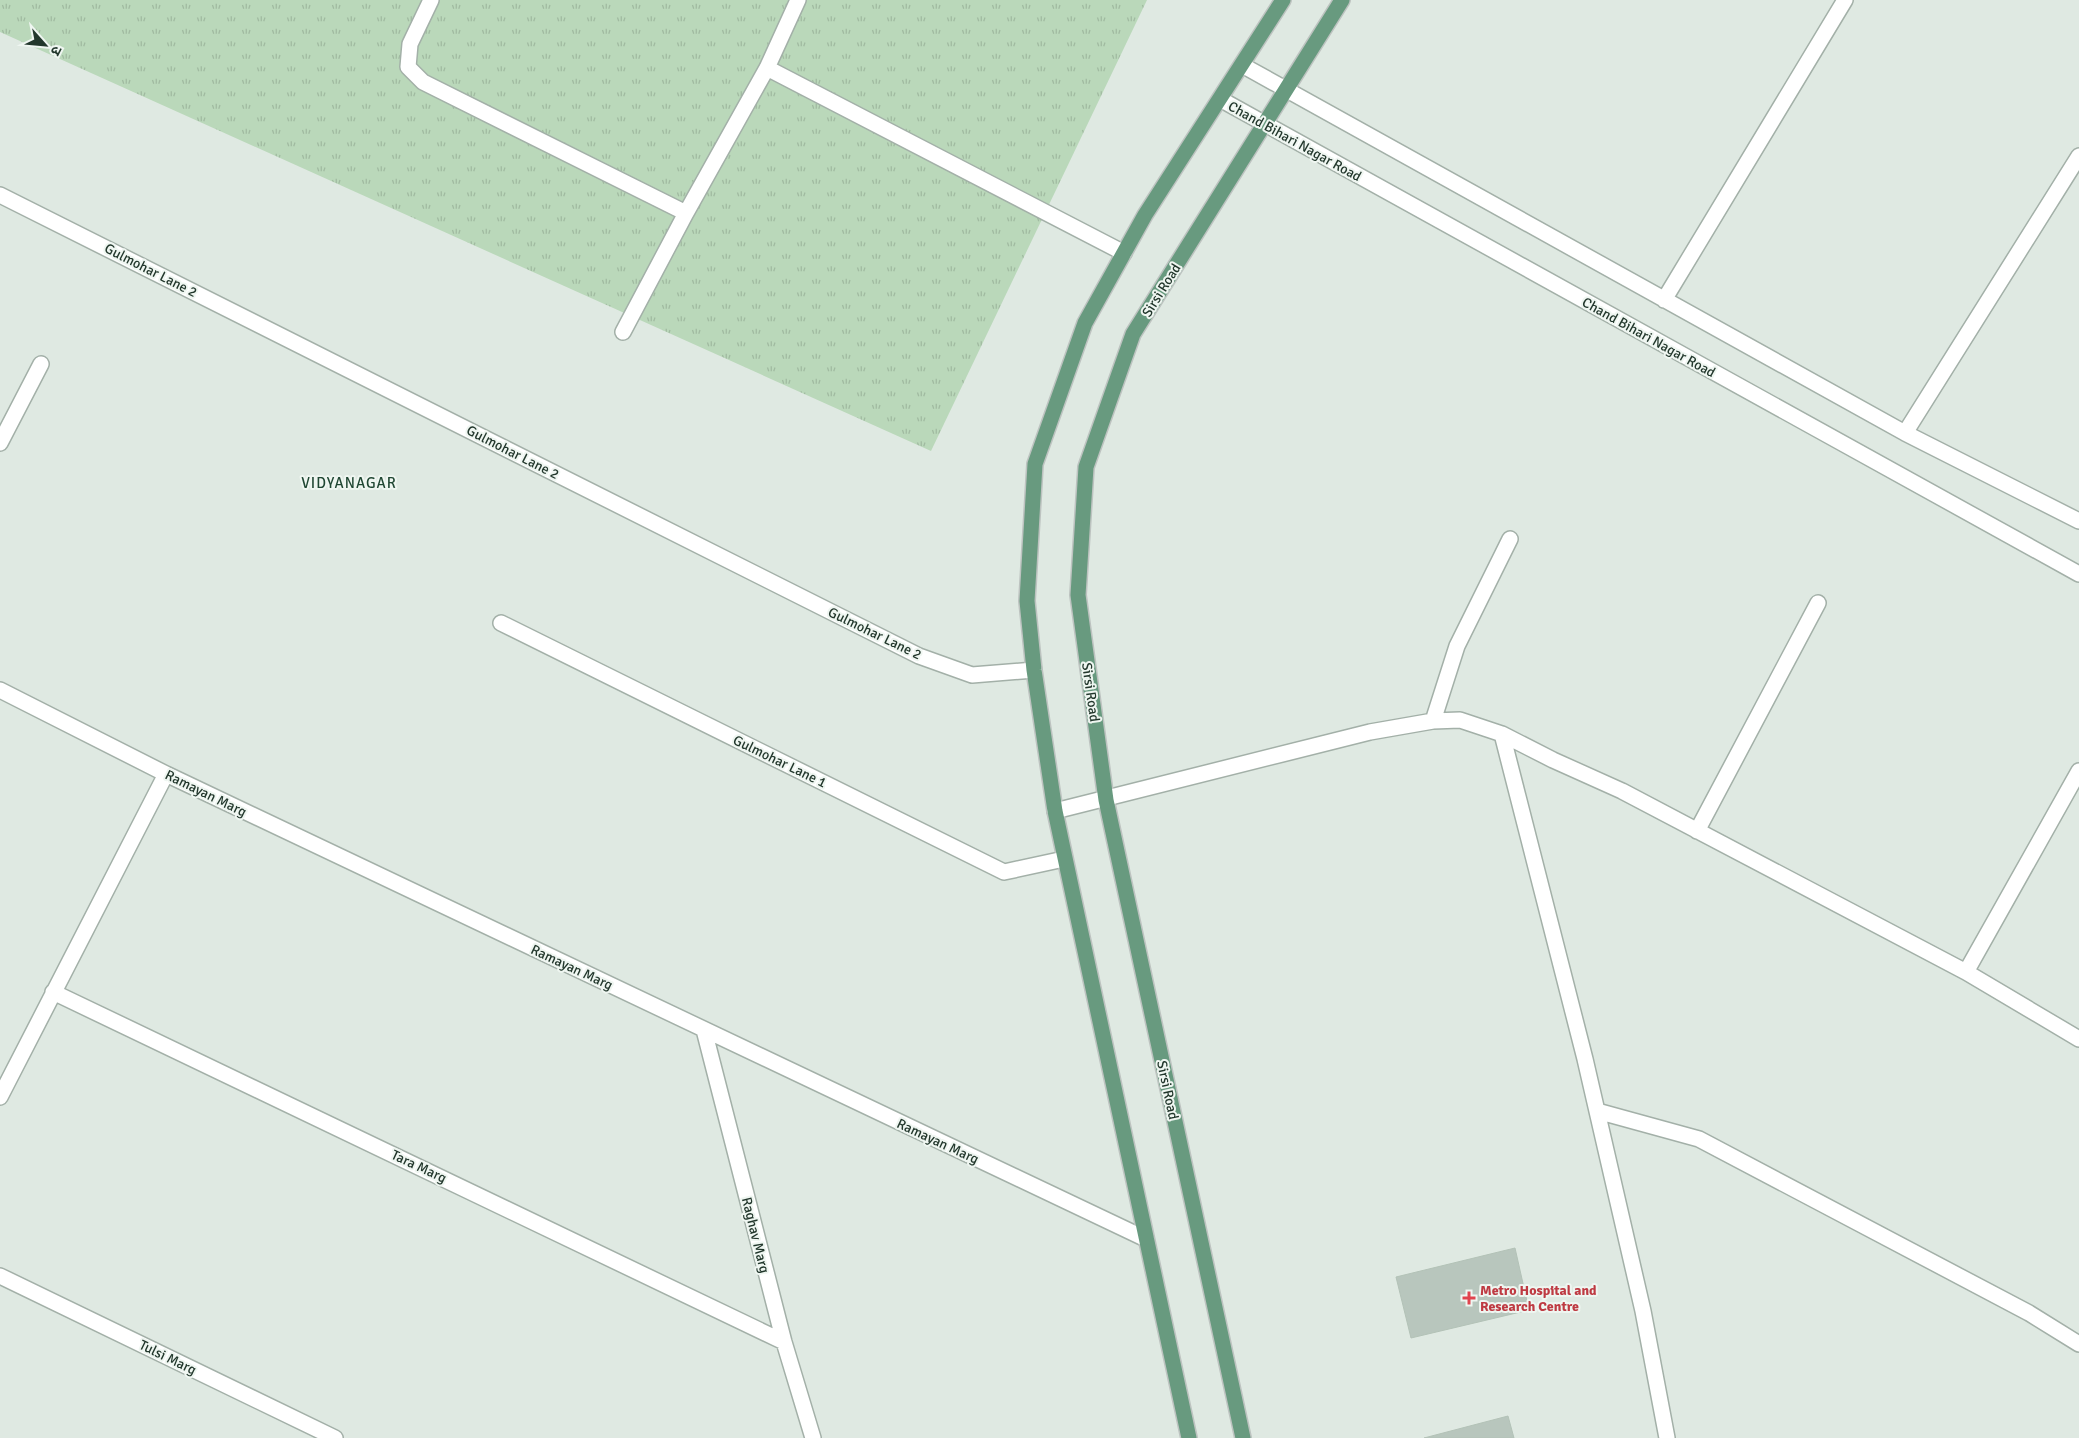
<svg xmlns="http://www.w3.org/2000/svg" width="2079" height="1438" font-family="Signika,'Noto Sans Devanagari',sans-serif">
  <defs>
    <pattern id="grass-tufts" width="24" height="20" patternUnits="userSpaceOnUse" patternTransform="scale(1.25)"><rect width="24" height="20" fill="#bad8ba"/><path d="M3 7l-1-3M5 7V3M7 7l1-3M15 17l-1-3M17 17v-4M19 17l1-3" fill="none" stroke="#a0baa0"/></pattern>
  </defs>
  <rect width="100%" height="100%" fill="#dfe9e2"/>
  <path fill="url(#grass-tufts)" d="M0,0H1147L931,451L0,32Z"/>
  <path fill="#b8c6bd" stroke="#b3c2b7" d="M1515,1248L1529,1310L1411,1338L1396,1277Z
    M1508,1416L1514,1438H1424Z"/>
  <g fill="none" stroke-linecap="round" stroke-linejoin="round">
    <g stroke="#a3b0a8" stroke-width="18">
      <path id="minor" d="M431,0L410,44L408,67L423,82L686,213L767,68L798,0
        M1242,65L1905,433L2079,521
        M767,68L1124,253
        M1220,99L2079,574
        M0,195L919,656L972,675L1034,670
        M1664,300L1845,0
        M623,332L686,213
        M1905,433L2079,156
        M0,443L41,364
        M501,623L1004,872L1064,859
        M0,690L166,774L1146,1239
        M1433,721L1457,646L1510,539
        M1502,734L1585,1059L1643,1311L1667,1438
        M1055,811L1370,732L1433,721L1460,720L1502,734L1553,760L1622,791L1966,972L2079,1039
        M1697,831L1818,603
        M1966,972L2079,771
        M53,992L784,1342
        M704,1030L784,1342L813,1438
        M0,1097L166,774
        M1597,1111L1699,1139L2029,1313L2079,1344
        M0,1276L335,1438"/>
    </g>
    <g stroke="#bdc3c0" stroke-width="18">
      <path id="major" d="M1189,1438L1055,811L1034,670L1027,601L1035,464L1085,323L1145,215L1283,0
        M1243,1438L1106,800L1078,595L1086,467L1133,334L1342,0"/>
    </g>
    <use href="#minor" stroke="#fff" stroke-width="15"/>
    <use href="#major" stroke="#689a7f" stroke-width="15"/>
  </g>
  <path fill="#e0444e" stroke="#eff6f1" stroke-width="2" d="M1466.5 1290.5h5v5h5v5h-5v5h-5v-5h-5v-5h5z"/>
  <g text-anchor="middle" stroke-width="4" stroke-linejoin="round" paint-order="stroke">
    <g font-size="14" fill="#22372c" stroke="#eff6f1">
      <text transform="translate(1295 141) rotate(29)" y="5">Chand Bihari Nagar Road</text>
      <text transform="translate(151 270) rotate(27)" y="5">Gulmohar Lane 2</text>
      <text transform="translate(1161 290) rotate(-58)" y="5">Sirsi Road</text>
      <text transform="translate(1649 337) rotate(29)" y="5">Chand Bihari Nagar Road</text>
      <text transform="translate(513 452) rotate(27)" y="5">Gulmohar Lane 2</text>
      <text transform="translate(875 633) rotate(26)" y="5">Gulmohar Lane 2</text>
      <text transform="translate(1091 692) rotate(82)" y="5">Sirsi Road</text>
      <text transform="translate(780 761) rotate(26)" y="5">Gulmohar Lane 1</text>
      <text transform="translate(206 793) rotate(26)" y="5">Ramayan Marg</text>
      <text transform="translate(572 967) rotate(25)" y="5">Ramayan Marg</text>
      <text transform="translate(1168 1090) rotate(78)" y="5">Sirsi Road</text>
      <text transform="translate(938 1141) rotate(25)" y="5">Ramayan Marg</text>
      <text transform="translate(419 1166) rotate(25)" y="5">Tara Marg</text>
      <text transform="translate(756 1235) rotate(76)" y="5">Raghav Marg</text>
      <text transform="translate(168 1357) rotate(26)" y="5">Tulsi Marg</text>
    </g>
    <g font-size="14" font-weight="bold" fill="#be3a42" stroke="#eff6f1" text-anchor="start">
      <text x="1480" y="1295">Metro Hospital and<tspan x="1480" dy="16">Research Centre</tspan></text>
    </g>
    <g font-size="15" letter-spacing="1" fill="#204733" stroke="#eff6f1">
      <text x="349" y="488">VIDYANAGAR</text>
    </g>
  </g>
  <g transform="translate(45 45) rotate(117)" stroke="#eff6f1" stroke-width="4" paint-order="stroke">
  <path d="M0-4L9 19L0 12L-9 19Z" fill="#22372c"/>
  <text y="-8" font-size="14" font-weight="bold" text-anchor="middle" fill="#22372c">उ</text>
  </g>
</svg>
